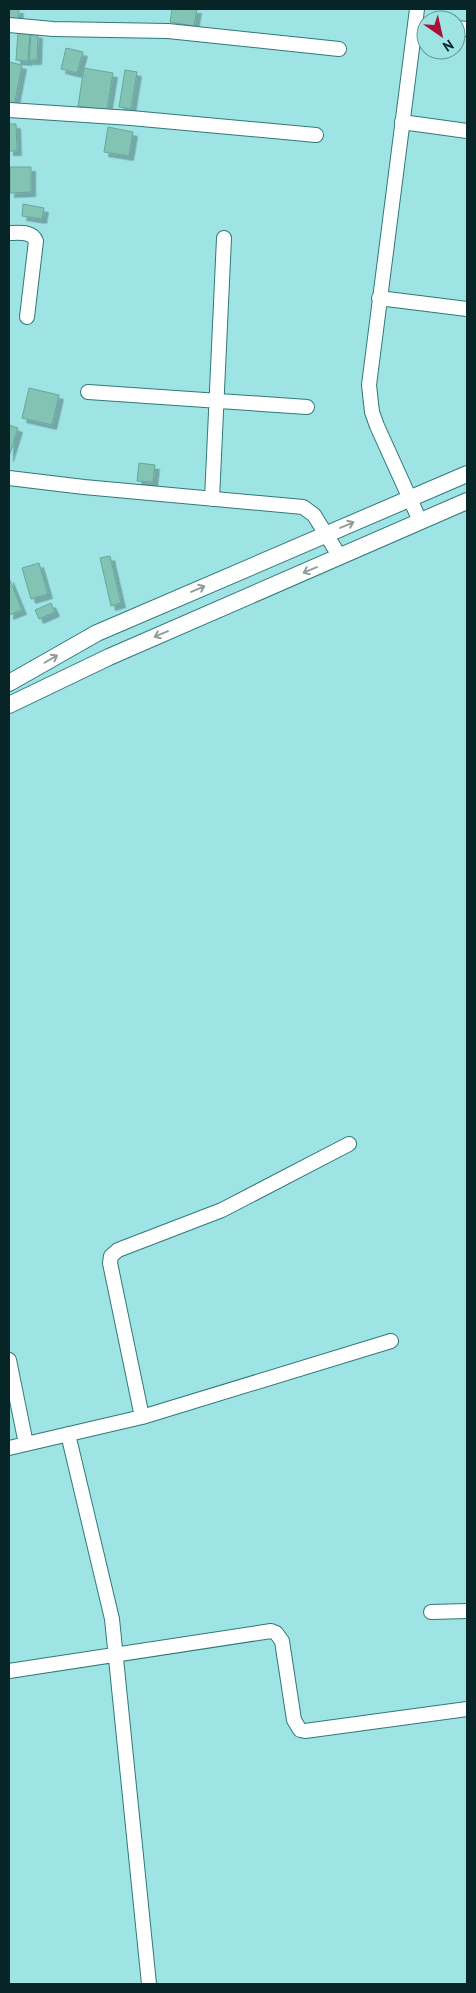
<svg xmlns="http://www.w3.org/2000/svg" width="476" height="1993" font-family="'PT Sans',sans-serif">
  <defs>
    <filter id="shadow"><feDropShadow dx="4.5" dy="4.5" stdDeviation="0" flood-color="#0004"/></filter>
  </defs>
  <rect width="100%" height="100%" fill="#9ee4e5"/>
  <path fill="#83c3b3" stroke="#67a797" filter="url(#shadow)" d="M9,9H19L18,23L9,22Z
    M172,9H197L194,26L170,22Z
    M18,32L30,34L28,61L16,60Z
    M31,33L38,34L37,60H29Z
    M66,48L83,52L77,73L61,69Z
    M9,62L22,65L14,106L9,105Z
    M84,68L113,73L107,110L78,106Z
    M125,70L137,72L131,109L119,107Z
    M9,124H16L17,151H9Z
    M108,127L133,132L129,156L104,152Z
    M10,167H31V192L10,193Z
    M23,204L44,208L42,219L22,216Z
    M29,388L59,395L52,425L22,418Z
    M9,425L18,428L9,457Z
    M139,463L155,465L153,482L137,481Z
    M110,556L121,603L111,606L100,558Z
    M39,563L48,594L31,599L22,568Z
    M9,578L22,610L9,615Z
    M51,603L55,612L39,619L35,610Z"/>
  <g fill="none" stroke-linecap="round" stroke-linejoin="round">
    <g stroke="#317879" stroke-width="16">
      <path id="minor" d="M417,9L369,385L372,412L377,426L420,521
        M9,25L53,29L168,31L339,49
        M456,28L467,29
        M9,110L131,118L316,135
        M402,122L467,131
        M9,233C19,233 32,231 36,241L27,317
        M379,298L467,309
        M88,392L307,407
        M9,478L84,487L303,507L314,515L340,557
        M212,499L224,238
        M9,1360L26,1444
        M142,1417L110,1263L111,1256L118,1250L222,1210L349,1144
        M68,1434L112,1619L149,1984
        M9,1448L142,1417L391,1341
        M431,1612L467,1611
        M9,1671L271,1631L276,1633L282,1641L294,1720L300,1730L305,1731L467,1709"/>
    </g>
    <g stroke="#317879" stroke-width="18">
      <path id="tertiary" d="M9,683L97,633L467,474
        M9,705L109,657L467,501"/>
    </g>
    <use href="#minor" stroke="#fff" stroke-width="14"/>
    <use href="#tertiary" stroke="#fff" stroke-width="16"/>
  </g>
  <defs><path id="oneway-shaft" d="M-6 0H5M1.5-3L5.5 0L1.5 3" fill="none" stroke-width="1.6" stroke-linecap="round" stroke-linejoin="round" transform="scale(1.25)"/></defs>
  <g stroke="#8f9d9d">
    <use href="#oneway-shaft" transform="translate(347 525) rotate(-23)"/>
    <use href="#oneway-shaft" transform="translate(310 570) rotate(157)"/>
    <use href="#oneway-shaft" transform="translate(198 589) rotate(-23)"/>
    <use href="#oneway-shaft" transform="translate(161 634) rotate(157)"/>
    <use href="#oneway-shaft" transform="translate(51 659) rotate(-30)"/>
  </g>
  <rect width="476" height="1993" fill="none" stroke="#072526" stroke-width="20"/>
  <g transform="translate(441 35) rotate(146)"><circle r="24" fill="#9ee4e5" stroke="#629899"/>
  <path d="M0-4L9 19L0 12L-9 19Z" fill="#a91236"/>
  <text y="-8" font-size="14" font-weight="bold" text-anchor="middle" fill="#072526">N</text>
  </g>
</svg>
